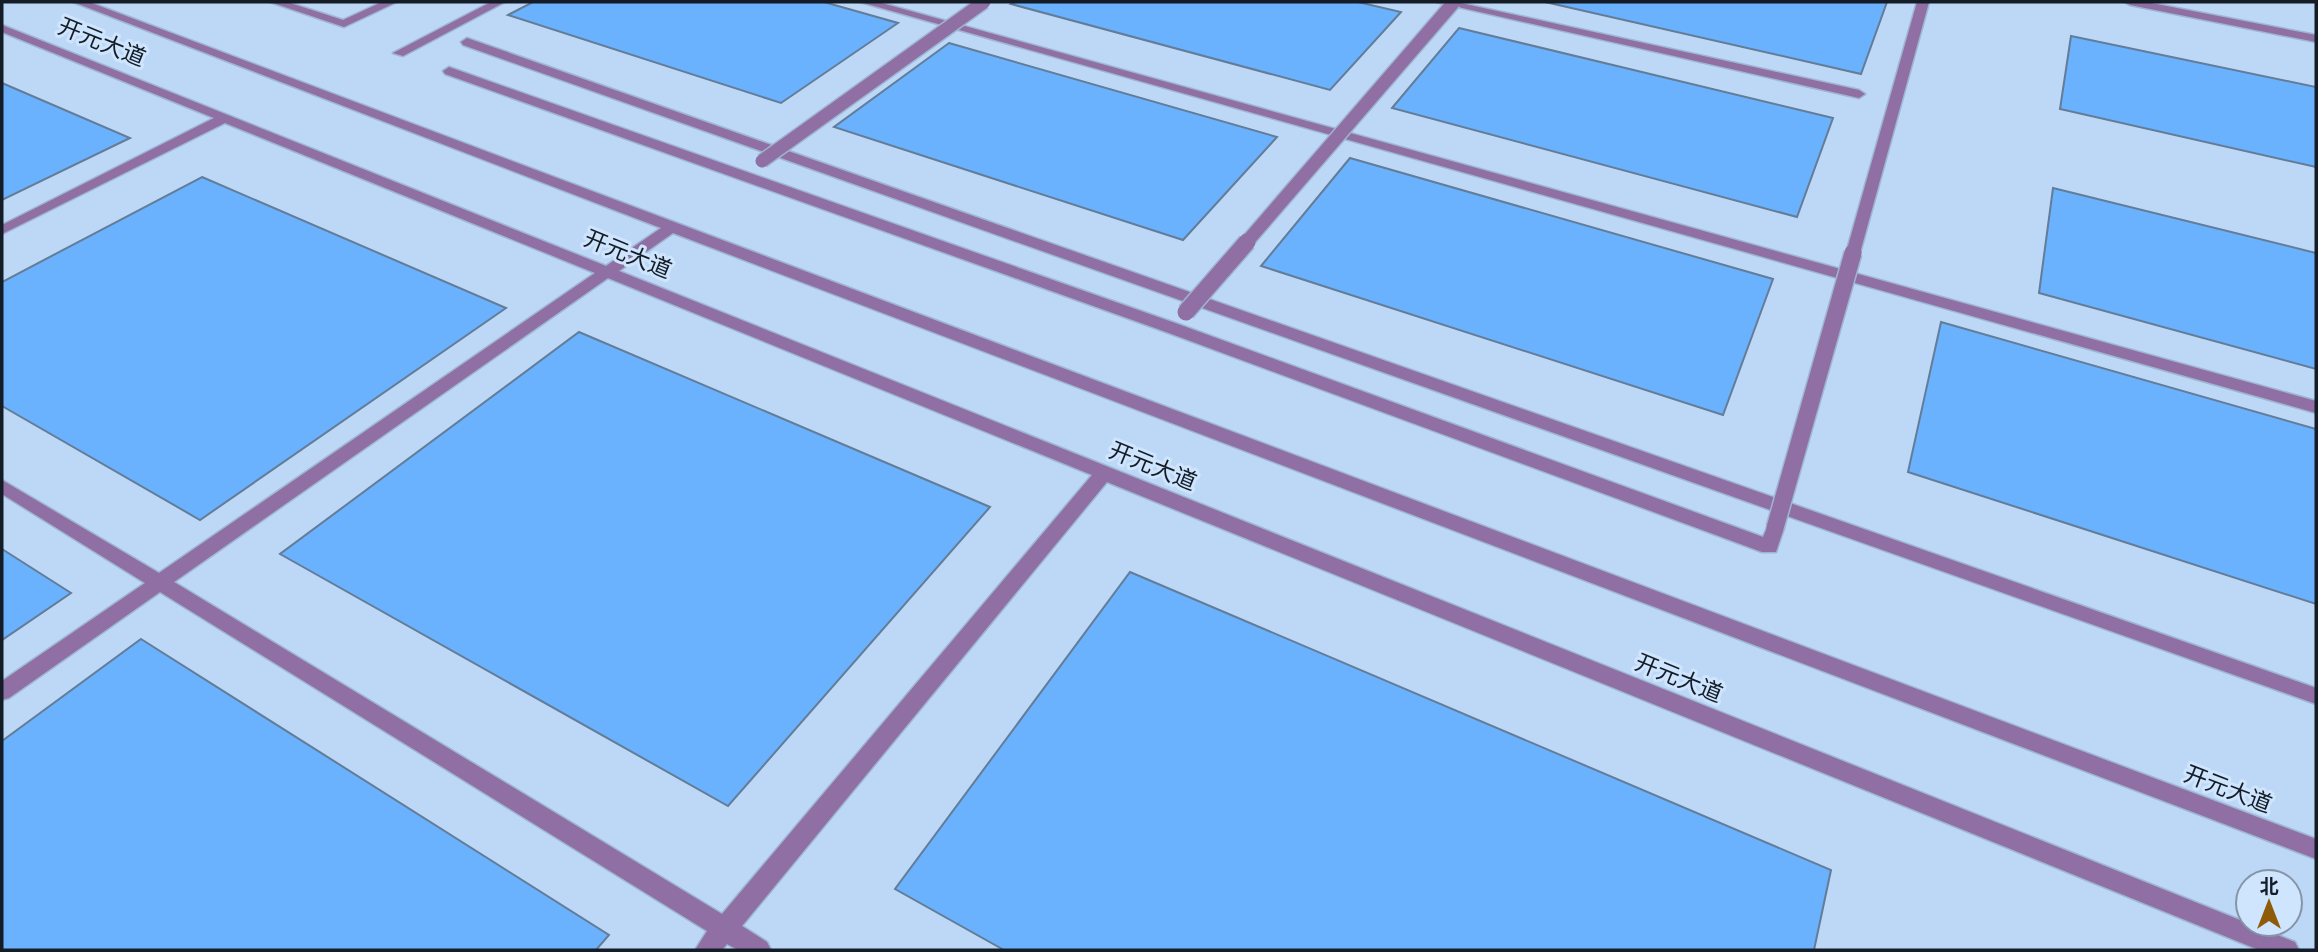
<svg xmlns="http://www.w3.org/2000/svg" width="2318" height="952" font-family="'PT Sans','Noto Sans SC',sans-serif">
  <rect width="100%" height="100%" fill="#bdd8f6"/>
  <path fill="#6ab1fe" stroke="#637c97" stroke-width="2" d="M533,2H824L898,23L781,103L508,15Z
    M1015,2H1358L1401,12L1330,90L1011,4Z
    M1545,2H1887L1861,74Z
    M1459,28L1833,118L1797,217L1392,108Z
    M2071,36L2316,87V167L2060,109Z
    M949,43L1277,137L1183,240L834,127Z
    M2,83L130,138L2,200Z
    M1350,158L1773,279L1723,415L1261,266Z
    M202,177L506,308L200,520L2,406V282Z
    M2053,188L2316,253V369L2039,293Z
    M1941,322L2316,429V604L1908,472Z
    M579,332L990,507L728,806L280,554Z
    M2,549L71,593L2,640Z
    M1130,572L1831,870L1814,950H1004L895,889Z
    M141,639L609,935L596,950H2V741Z"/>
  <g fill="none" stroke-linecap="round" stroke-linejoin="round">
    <g stroke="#9eb6d1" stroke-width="3">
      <path id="minor" d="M73,2H89L2316,839V859L673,233L619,271L2295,942L2299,950H2259L1107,482L742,926L767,942L771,950H738L727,944L722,950H695L707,931L160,592L9,698L2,700V681L145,583L2,494V480L159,573L595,273L225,123L2,234V225L214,118L2,32V25L606,266L661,228ZM608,278L1092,475L722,914L174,582Z
        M270,2H287L343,20L382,2H397L344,27Z
        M491,2H505L403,56L393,53Z
        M860,2H878L2316,401V413Z
        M1436,2H1456L1859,90L1865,94L1859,98Z
        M1917,2H1929L1860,253L1853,257L1848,256L1846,253Z
        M2124,2H2146L2316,35V42L2130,5Z
        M467,38L2316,688V704L463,45L461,42Z
        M449,67L1178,324L1763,537L1769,523H1781L1784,528L1776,552H1762L1166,332L445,74L443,71Z"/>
    </g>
    <use href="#minor" fill="#8f6fa4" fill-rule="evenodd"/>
    <g stroke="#9eb6d1" stroke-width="16" stroke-linecap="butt">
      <path id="minor-bridge-far1" d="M762,161L984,2
        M1245,244L1454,2"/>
    </g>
    <g stroke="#9eb6d1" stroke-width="20" stroke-linecap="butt">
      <path id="minor-bridge" d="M1186,312L1247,242
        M1775,528L1853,253"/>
    </g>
    <use href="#minor-bridge-far1" stroke="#8f6fa4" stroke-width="13"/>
    <use href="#minor-bridge" stroke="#8f6fa4" stroke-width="17"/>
  </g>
  <g text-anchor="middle" stroke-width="6" stroke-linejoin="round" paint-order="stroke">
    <g font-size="23" fill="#131c27" stroke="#cfe5fd">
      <text transform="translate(102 42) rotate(22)" y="8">开元大道</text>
      <text transform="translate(628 254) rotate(22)" y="8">开元大道</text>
      <text transform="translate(1153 466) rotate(22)" y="8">开元大道</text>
      <text transform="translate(1679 678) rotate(22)" y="8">开元大道</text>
      <text transform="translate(2228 789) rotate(21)" y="8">开元大道</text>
    </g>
  </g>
  <rect width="2318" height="952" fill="none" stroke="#131c27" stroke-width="7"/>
  <g transform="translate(2269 903)"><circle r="33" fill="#cfe5fd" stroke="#8495a7" stroke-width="2"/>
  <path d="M0-5L12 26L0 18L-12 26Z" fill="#8e5c09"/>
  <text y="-10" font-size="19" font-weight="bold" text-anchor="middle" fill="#131c27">北</text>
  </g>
</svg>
